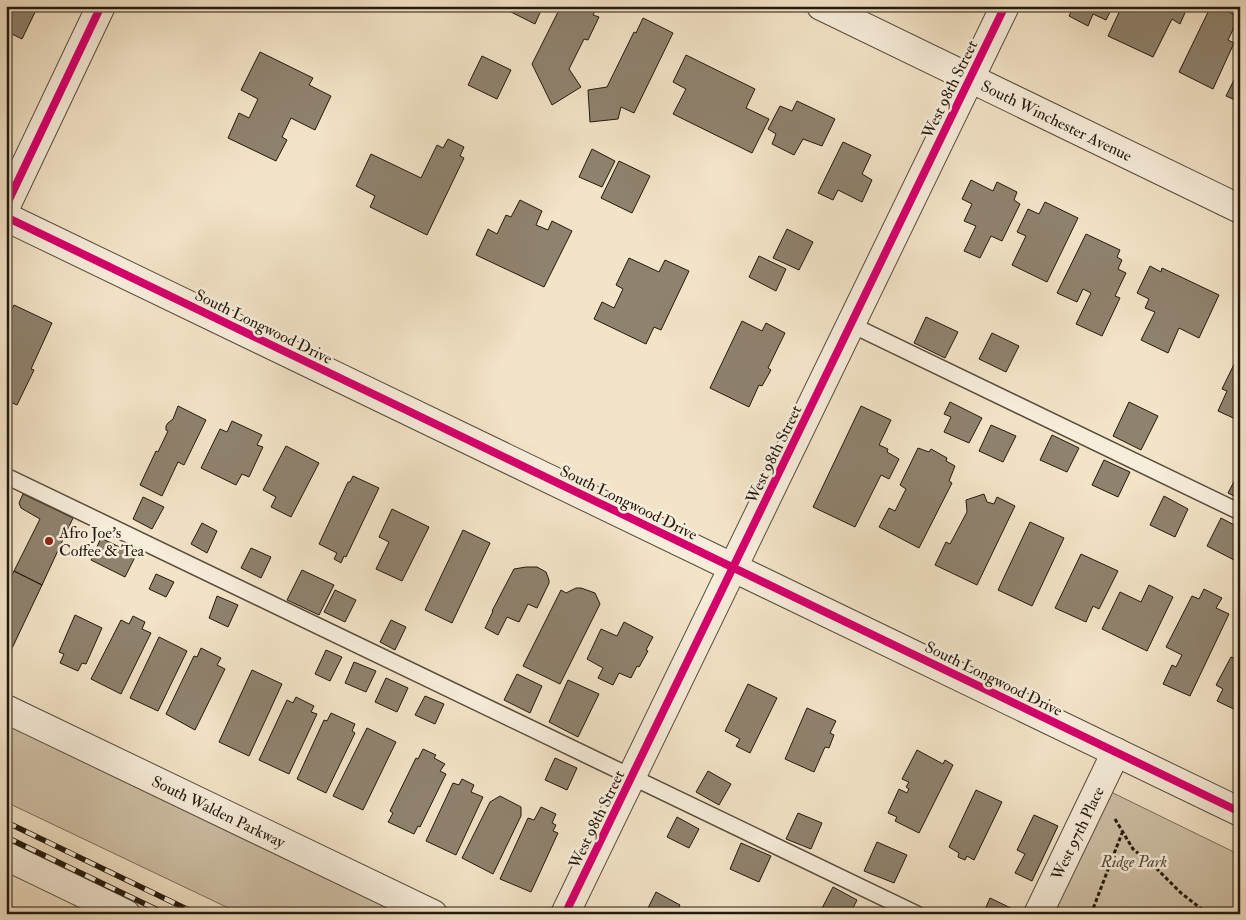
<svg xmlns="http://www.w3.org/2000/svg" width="1246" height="920" font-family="'IM FELL Double Pica',serif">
  <rect width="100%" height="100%" fill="#f3e3c7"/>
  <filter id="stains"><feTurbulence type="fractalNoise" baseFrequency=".004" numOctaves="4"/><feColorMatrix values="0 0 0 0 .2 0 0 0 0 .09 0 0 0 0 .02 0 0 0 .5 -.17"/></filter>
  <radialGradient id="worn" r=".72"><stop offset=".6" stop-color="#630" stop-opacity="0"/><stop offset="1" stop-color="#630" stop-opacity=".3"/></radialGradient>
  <path fill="#d0c1a8" stroke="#7a6d5b" d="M6,721L400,914H241L6,802Z
    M1111,792L1240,855V914H1051Z"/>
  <path fill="#8f826e" stroke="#23190e" d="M6,6H38L22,39L6,31Z
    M499,6H543L535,24Z
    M561,6H598L593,15L599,17L588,40L584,39L569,69L581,87L552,105L532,64Z
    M1074,6H1113L1106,20L1093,14L1088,26L1069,16Z
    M1122,6H1188L1180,24L1172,19L1153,57L1108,36Z
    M1211,6H1217L1239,17L1228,40L1234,43L1213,89L1179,72Z
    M643,18L673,33L634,113L621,107L618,119L590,122L588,90L607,87L634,32L636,33Z
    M260,52L313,78L309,85L331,96L315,130L291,118L282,137L287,140L276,161L228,138L239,113L249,118L258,99L241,90Z
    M686,55L755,89L746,108L769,119L752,153L673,114L686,89L673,82Z
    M482,56L511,70L497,99L468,85Z
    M1240,68V102L1226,96Z
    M797,101L835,119L822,146L803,139L794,155L772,144L776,134L768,129L780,106L792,111Z
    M448,139L464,147L460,156L464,158L427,235L370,207L375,196L356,186L371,154L421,178L437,145L443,148Z
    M843,142L871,155L862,174L872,180L862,202L838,190L833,200L818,193Z
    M592,149L615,161L602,187L579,177Z
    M619,161L650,176L632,213L601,198Z
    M971,180L993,191L997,182L1017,192L1014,200L1020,204L1002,241L991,236L980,258L964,251L976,226L964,221L972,204L962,199Z
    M520,200L542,211L536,225L548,230L552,221L572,231L544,287L476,255L488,229L497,234L506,215L511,217Z
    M1045,202L1078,218L1047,282L1012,265L1026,236L1017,232L1028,209L1039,214Z
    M787,229L813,242L799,270L773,258Z
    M1086,234L1120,250L1117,257L1122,260L1118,269L1126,273L1115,296L1120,298L1102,336L1076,324L1091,293L1083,289L1077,302L1057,293Z
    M759,256L786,269L776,291L749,277Z
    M629,258L659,272L665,260L689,271L661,330L654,327L646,344L594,319L602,302L614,308L623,289L616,285Z
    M1150,266L1161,272L1162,268L1219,295L1199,338L1179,328L1168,353L1141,340L1155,312L1145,308L1149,299L1137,293Z
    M14,305L52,323L31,369L34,370L17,405L6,400V321Z
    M926,317L958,332L945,358L914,343Z
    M742,321L762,331L766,323L785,333L768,368L771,370L762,386L759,385L749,407L710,388Z
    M992,333L1019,346L1006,372L979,359Z
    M1240,352V421L1218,411L1227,391L1222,389Z
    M950,402L982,418L969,443L944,432L951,417L944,414Z
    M1129,402L1158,416L1141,450L1113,436Z
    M178,406L206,420L184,465L178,462L162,496L140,485L156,451L158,452L168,431L166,430V426L168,423L173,419Z
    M861,406L891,420L879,445L888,449L887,452L899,459L889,479L881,475L855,527L813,507Z
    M232,421L262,435L257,445L263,447L249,477L242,474L236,485L201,468L220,429L227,432Z
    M991,425L1016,436L1003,462L979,451Z
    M1052,435L1079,448L1067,472L1040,460Z
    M286,446L319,463L291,517L271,507L276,497L263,490Z
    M918,448L929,452L931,449L947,458L946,461L955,466L949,481L952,483L919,548L879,527L889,508L895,511L906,489L900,485Z
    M1104,460L1130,472L1118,497L1092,485Z
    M1240,470V499L1228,493Z
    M353,476L379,488L346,557L344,556L341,563L334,559L337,553L319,544L348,482H350Z
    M23,494L73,518L42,585L14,571L40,519L21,508L19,503Z
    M984,494L987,502L994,504L997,497L1015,506L977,585L935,565L946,542L950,544L967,512L966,500Z
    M1164,496L1188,509L1175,537L1150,525Z
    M143,497L164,507L152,529L133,519Z
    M392,509L429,527L402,581L376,569L389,542L379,537Z
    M1221,518L1240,528V559L1238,562L1207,546Z
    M1030,522L1064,538L1032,606L998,590Z
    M202,523L217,531L207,553L191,544Z
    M463,530L490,543L452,623L425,610Z
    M101,538L136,555L125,577L91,560Z
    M251,548L271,557L261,578L241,568Z
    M1081,554L1118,571L1099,609L1093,606L1086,622L1055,608Z
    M526,567H537L546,572L549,580V583L537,608L528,604L519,622L507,617L498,635L485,628L493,611H492L514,569Z
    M302,570L334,585L319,615L287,600Z
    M14,571L42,585L6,661V572L12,575Z
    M156,574L174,582L166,597L149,589Z
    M1149,585L1173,597L1147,651L1102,629L1120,592L1141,602Z
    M576,588H581L595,593L600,604L560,684L523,666L561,590L566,593Z
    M1204,589L1222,598L1216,608L1229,614L1190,696L1163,684L1172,665L1176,667L1182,655L1166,647L1192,596L1199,599Z
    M335,590L356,600L345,622L324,612Z
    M217,596L238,605L228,627L209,618Z
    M75,615L102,628L86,664L82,663L78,671L60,663L64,654L59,652Z
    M133,616L145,622L142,629L151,633L121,694L91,679L121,620L129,624Z
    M391,620L406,627L395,650L380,642Z
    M624,622L653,637L646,650L648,651L639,667L637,666L631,678L619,673L613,685L598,678L603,668L587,659L601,629L617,636Z
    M159,637L187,651L158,711L130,698Z
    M201,648L221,658L217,665L225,669L195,730L166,714L194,656L197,657Z
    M326,650L342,657L330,681L315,674Z
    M1231,657L1238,660L1240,658V712L1217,701L1223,689L1216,685Z
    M354,662L376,671L366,692L345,683Z
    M252,670L282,684L249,756L219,742Z
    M517,674L542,686L530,713L504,700Z
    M386,678L408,688L397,712L375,702Z
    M568,680L599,694L578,737L549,722Z
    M748,684L777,698L750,753L736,746L740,739L725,731Z
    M425,696L444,704L435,724L415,715Z
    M296,697L314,706L311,712L317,714L289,774L259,760L287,700L293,703Z
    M807,708L836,721L830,733L834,735L829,748L825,747L814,772L785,759Z
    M331,713L355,724L352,731L355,733L326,793L297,779L324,720L327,721Z
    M367,728L396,742L363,810L333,796Z
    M423,749L436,755L434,758L445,764L440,771L446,774L420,827L418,826L414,834L388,822L393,813L390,811L416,758L418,759Z
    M917,750L943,764L945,760L953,765L919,833L895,821L897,817L888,813L899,789L907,793L909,789L906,787L909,782L902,779Z
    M555,758L577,768L567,790L545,780Z
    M708,771L731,784L719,805L696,792Z
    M462,779L474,785L471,792L483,797L456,855L426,841L453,783L459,785Z
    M976,790L1002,802L974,860L967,856L965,860L958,857L959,853L949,847Z
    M500,796L521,807V816L493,874L462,858L490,802Z
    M541,807L556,814L552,823L556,825L553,831L558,833L531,892L500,879L528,818L534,820Z
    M798,813L822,823L811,849L786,839Z
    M1034,815L1058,826L1032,881L1015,873L1025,854L1017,850Z
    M677,817L699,829L689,848L667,837Z
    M877,842L907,855L894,883L864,871Z
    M741,843L771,856L759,882L730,869Z
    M833,887L857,900L850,914H824L820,912Z
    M656,892L680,905L676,914H645Z
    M990,898L1017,911L1016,914H983Z"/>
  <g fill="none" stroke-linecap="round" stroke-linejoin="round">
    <g stroke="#574c3c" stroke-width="18">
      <path id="service" d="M850,324L1240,512
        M6,476L917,914"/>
    </g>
    <g stroke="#574c3c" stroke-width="30">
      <g id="minor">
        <path id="s1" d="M821,6L1240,209"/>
        <path id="s2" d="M6,709L433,914"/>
        <path d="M6,856L126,914"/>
        <path d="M565,914L1005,6"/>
        <path id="s3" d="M1038,914L1116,752"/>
      </g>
    </g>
    <g stroke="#574c3c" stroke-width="30">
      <path id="tertiary" d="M6,206L101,6
        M6,217L1240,812"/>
    </g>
    <path stroke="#23190e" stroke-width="3" stroke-dasharray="4 2.5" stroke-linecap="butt" d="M1115,819L1133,849L1156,868L1181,893L1208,914
      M1091,914L1122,833"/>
    <use href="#service" stroke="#f7eddb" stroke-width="15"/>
    <use href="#minor" stroke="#f7eddb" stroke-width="28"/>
    <use href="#tertiary" stroke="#f7eddb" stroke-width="28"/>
    <g stroke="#23190e" stroke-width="5.5">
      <path id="rail" d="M6,822L197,914
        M6,837L166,914"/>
    </g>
    <use href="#rail" stroke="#f7eddb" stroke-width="4" stroke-dasharray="11" stroke-linecap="butt"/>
    <g stroke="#f7eddb" stroke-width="11">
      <path id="cycleway" d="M6,206L101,6
        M6,217L1240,812
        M565,914L1005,6"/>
    </g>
    <use href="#cycleway" stroke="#d6006c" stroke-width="8"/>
  </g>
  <circle fill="#8f2418" stroke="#f7eddb" stroke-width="2" cx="49" cy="541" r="5"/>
  <g text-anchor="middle" stroke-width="5" stroke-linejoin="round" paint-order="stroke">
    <g font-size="16" fill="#23190e" stroke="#f7eddb">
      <text transform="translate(949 89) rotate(-64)" y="6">West 98th Street</text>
      <text dy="6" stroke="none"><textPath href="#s1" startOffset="262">South Winchester Avenue</textPath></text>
      <text transform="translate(264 326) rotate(26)" y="6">South Longwood Drive</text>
      <text transform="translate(773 454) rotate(-64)" y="6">West 98th Street</text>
      <text transform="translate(629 502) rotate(26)" y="6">South Longwood Drive</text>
      <text transform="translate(994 678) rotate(26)" y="6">South Longwood Drive</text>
      <text dy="6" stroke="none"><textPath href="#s2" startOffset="236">South Walden Parkway</textPath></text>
      <text transform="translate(596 819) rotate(-64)" y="6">West 98th Street</text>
      <text dy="6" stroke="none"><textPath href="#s3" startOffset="90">West 97th Place</textPath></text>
    </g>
    <g font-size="16" fill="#23190e" stroke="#f7eddb" text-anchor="start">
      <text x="59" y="538">Afro Joe's<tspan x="59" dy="18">Coffee &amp; Tea</tspan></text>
    </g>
    <g font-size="16" font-style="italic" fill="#574b3c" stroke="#f7eddb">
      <text x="1134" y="867">Ridge Park</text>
    </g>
  </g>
  <rect width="1246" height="920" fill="none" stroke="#f3e3c7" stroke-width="25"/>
  <rect x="8" y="8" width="1231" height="905" fill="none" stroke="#23190e" stroke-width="2.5"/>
  <rect x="12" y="12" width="1221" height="895" fill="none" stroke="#23190e"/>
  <rect width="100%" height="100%" filter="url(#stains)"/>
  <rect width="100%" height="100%" fill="url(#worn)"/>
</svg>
